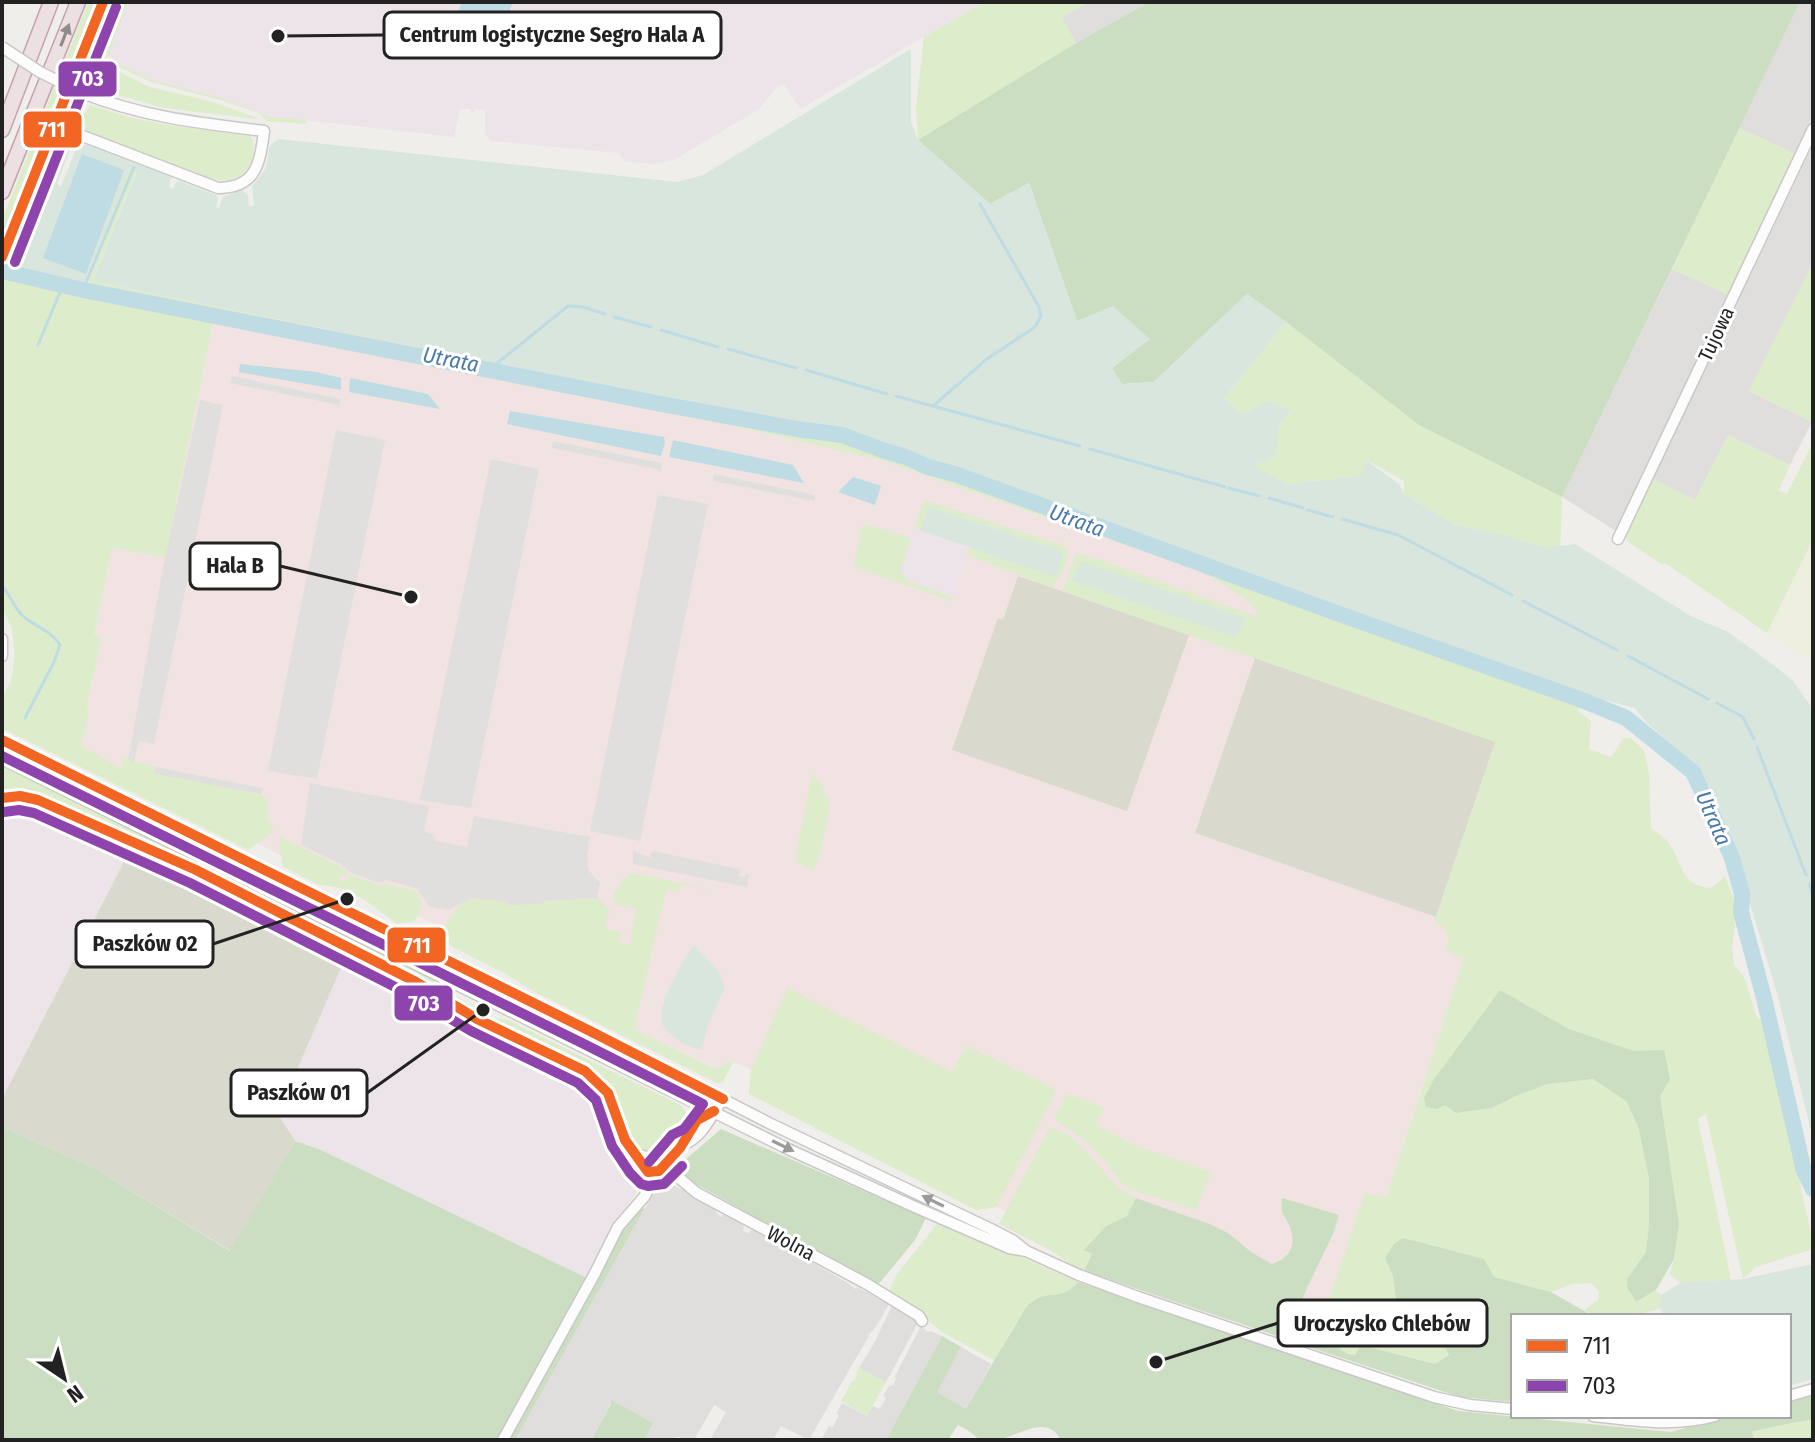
<svg xmlns="http://www.w3.org/2000/svg" width="1815" height="1442" font-family="'Fira Sans Condensed',sans-serif">
  <rect width="100%" height="100%" fill="#f0eeeb"/>
  <path fill="#dfdedc" d="M1089,2H1149L1076,43L1061,18Z
    M1800,2H1813V118L1796,154L1739,128Z
    M1813,145V263L1749,391L1812,422L1790,465L1728,435L1695,500L1653,479Z
    M1672,269L1729,295L1616,531L1562,497Z
    M668,1182L715,1208L717,1214L721,1217L725,1212L744,1224L743,1231L748,1233L753,1229L848,1283L855,1289L857,1287L889,1304L876,1327L871,1332L809,1440L781,1426L773,1440H710L726,1412L714,1405L694,1440H680L681,1437H676L675,1440H644L653,1423L612,1401L591,1440H515L642,1210L646,1207L658,1185Z
    M892,1306L919,1321L886,1382L859,1368L873,1345Z
    M921,1326L928,1332L930,1331L942,1336L886,1440H821L829,1426L833,1427L839,1415L836,1414L842,1403L867,1416L873,1406L880,1409L886,1398L883,1396L889,1386L893,1385L896,1379L895,1376Z
    M961,1347L991,1364L966,1409L936,1392Z"/>
  <path fill="#f1e3e1" d="M212,322L748,429L883,461L1284,600L1548,701L1386,1198L1365,1192L1312,1348L1084,1271L1092,1254L997,1207L976,1210L917,1167L749,1094L751,1070L731,1061L717,1069L634,1029L444,929L351,884L309,871L80,746L88,720L87,703L102,638L94,636L112,547L165,556Z"/>
  <path fill="#ede4e9" d="M128,2H984L800,109L784,84L777,88L758,110L674,160L651,164L625,161L619,153L490,141L485,133V110L475,109L474,113H470V109H460L454,137L268,116L219,97L154,81L106,58Z
    M914,528L970,546L953,597L906,580L901,569Z
    M8,803L32,806L81,827L130,850L2,1099V805Z
    M347,954L420,991L454,1016L524,1047L586,1078L599,1091L609,1114L617,1147L631,1165L643,1175L644,1183L615,1222L589,1279L321,1150L295,1141L278,1114Z"/>
  <path fill="#d9d9cd" d="M1018,576L1189,635L1127,811L952,750L998,618L1002,619L1004,617Z
    M1255,658L1496,742L1436,917L1195,833Z
    M130,850L347,954L278,1114L295,1141L231,1251L92,1167L2,1127V1099Z"/>
  <path fill="#efefdf" d="M1813,539V663L1767,633Z"/>
  <path fill="#ddeccb" d="M88,2H98L69,76L61,71Z
    M112,2H128L107,58L154,81L219,97L268,116L306,120V124L267,121L259,113L224,101L151,82L94,55L93,52Z
    M984,2H1089L1062,18L1076,43L918,140L916,107L924,37Z
    M108,66L150,87L213,102L255,117L257,119L164,108L100,90Z
    M54,87L63,92L2,245V220Z
    M75,97L80,99V108L85,114L90,105L132,118L168,125L251,136C259,153 250,174 232,179C223,182 215,179 206,177L75,128L76,124L70,120L68,116Z
    M1739,128L1796,154L1729,295L1672,269Z
    M129,167L137,170L93,281L706,408L742,413L835,431L915,456L1248,577L1373,617L1585,695L1578,711L1591,721L1589,749L1611,757L1624,738H1631L1644,750L1649,773L1651,828C1656,832 1663,836 1667,841C1683,860 1679,886 1711,888L1725,876L1733,897L1735,924L1732,948L1734,965L1744,976L1756,1016L1764,1023L1813,1242V1249L1756,1267L1743,1279L1706,1114L1698,1119L1731,1280L1680,1283L1670,1274L1674,1259L1679,1224L1660,1096L1634,1051L1569,1029L1500,990L1434,1079L1445,1105L1457,1113L1491,1108L1518,1095L1548,1084L1593,1079L1626,1101L1638,1126L1649,1178V1225L1646,1252L1627,1279L1637,1302L1656,1290L1661,1295L1660,1309L1646,1312L1647,1316H1593L1584,1310L1598,1300L1599,1292L1591,1283L1571,1284L1551,1292L1494,1277L1385,1258L1393,1276L1397,1308L1401,1312L1417,1301L1434,1304L1441,1340L1449,1354L1436,1364L1361,1345L1355,1355L1347,1354L1332,1342L1338,1331L1332,1315L1323,1316L1365,1192L1386,1198L1464,959L1446,951L1449,938L1443,927L1434,922L1495,742L1062,591L1075,555L1083,554L1252,615L1256,616L1257,612C1249,597 1218,582 1203,572L883,461L748,429L213,322L165,557L112,548L94,635L102,638L87,703L88,720L81,746L121,768L124,758L155,767L154,773L261,794L268,800L267,817L273,828L272,833L248,850L4,729L2,728V699L11,681L15,655L12,629L2,607V287L10,265L85,282Z
    M1813,263V419L1812,422L1749,391Z
    M1286,322L1419,425L1562,497L1560,560L1453,524L1404,494V481L1368,461L1361,476L1286,484L1252,466L1276,456L1279,426L1291,411L1268,402L1242,414L1224,398Z
    M1728,435L1790,465L1779,490L1787,494L1813,442V539L1767,633L1665,563L1663,565L1628,542L1625,535L1653,479L1695,500Z
    M924,500L1059,544L1068,549C1070,565 1059,575 1053,588L967,555L970,546L1052,576L1056,575L1064,555L922,524L920,530L914,528Z
    M870,525L911,538L901,569L906,580L953,597L951,601L854,567L861,529L864,526Z
    M2,749L65,781L129,808L404,945L405,947L216,856L181,842L2,753Z
    M2,766L435,979L434,983L494,1018L508,1020L682,1106L685,1111L688,1125C681,1137 672,1150 659,1156C623,1148 628,1118 615,1092C609,1081 599,1073 588,1066L461,1004L443,993L431,983L205,870L40,796L26,791H2Z
    M812,774L822,784L827,799L829,798L830,806L819,859L813,870L795,861Z
    M279,836L345,869L348,874L347,877L341,874L339,878L346,882L350,875L381,886L386,884L414,891L418,894L422,904L415,921L397,924L365,900L346,890L340,888L317,884L282,866Z
    M633,873L713,890L681,885L679,892L666,890L634,1029L716,1069L731,1061L733,1062L723,1082L717,1083L533,991L504,973L451,946L448,941L446,931L444,929C462,892 468,899 505,901L509,905L596,897L604,903L609,911L605,929L622,932L620,943L629,944L636,909L615,904L612,897L623,878Z
    M452,969L680,1082L679,1085L625,1059L587,1044L448,975Z
    M787,988L952,1072L966,1046L1054,1088L1056,1091L997,1207L976,1210L749,1094L751,1070Z
    M1067,1094L1104,1107L1096,1125L1134,1145L1211,1172L1196,1210L1131,1190L1121,1183L1109,1166L1084,1140L1055,1120V1116Z
    M1052,1128C1090,1139 1102,1184 1136,1198L1127,1216L1119,1220L1085,1250L1092,1254L1084,1271L1076,1268L1050,1250L999,1224L1048,1130Z
    M940,1223L951,1226L1078,1282C1060,1302 1050,1289 1033,1301C1023,1308 1002,1347 994,1360L940,1331L929,1321L905,1306L889,1291L897,1274L937,1224Z
    M859,1368L886,1382L867,1416L841,1401L852,1381H854L857,1376L856,1373Z
    M1813,1419V1440H1754L1751,1433L1767,1428Z"/>
  <path fill="#cbdec1" d="M1149,2H1800L1562,497L1419,425L1286,322L1247,294L1154,382L1122,384L1111,369L1149,339L1077,321L1029,183L990,204L918,140L1076,43Z
    M1500,990L1569,1029L1634,1051L1664,1050L1670,1079L1660,1096L1679,1224L1674,1259L1656,1290L1636,1302L1627,1287V1279L1646,1252L1649,1225V1178L1638,1126L1626,1101L1593,1079L1548,1084L1518,1095L1492,1108L1456,1113L1445,1105L1437,1109L1426,1107L1424,1098L1434,1079Z
    M2,1127L92,1167L230,1251L295,1141L321,1150L589,1279L500,1440H2Z
    M721,1129L926,1218L915,1240L877,1286L680,1175L678,1166Z
    M1136,1198L1212,1225L1228,1233L1251,1252L1272,1264C1292,1258 1298,1241 1288,1223C1287,1219 1283,1216 1282,1211C1281,1209 1282,1201 1282,1198L1339,1215L1333,1234L1307,1288L1286,1339L1084,1271L1092,1254L1084,1250L1106,1226L1127,1216Z
    M642,1207L644,1209L515,1440H506L628,1219Z
    M1403,1238L1484,1259L1494,1277L1551,1292L1593,1316H1513V1402L1460,1397L1312,1348L1323,1316L1332,1315L1339,1321L1338,1331L1332,1342L1347,1354L1355,1355L1361,1345L1435,1364L1449,1355L1441,1340L1434,1304L1417,1301L1401,1312L1397,1308L1393,1276L1385,1258L1394,1244Z
    M1078,1282L1309,1358L1458,1411L1671,1432L1729,1416H1789V1400L1813,1394V1419L1767,1428L1752,1432L1754,1440H1061C1047,1414 1022,1434 1001,1439C995,1440 987,1440 980,1440L969,1431L958,1425L948,1440H886L942,1336L961,1347L937,1392L966,1409C982,1381 998,1353 1015,1326C1020,1318 1025,1306 1033,1301C1051,1289 1060,1302 1078,1282Z
    M611,1400L653,1423L644,1440H591L611,1404Z"/>
  <path fill="#d9e6de" d="M911,49V122L918,140L990,204L1029,183L1077,321L1113,306L1150,339L1112,368L1122,384L1154,382L1247,294L1286,322L1224,398L1242,414L1268,401L1291,410L1279,426L1276,456L1254,466L1286,484L1360,476L1367,461L1399,484L1404,494L1453,524L1502,535L1547,548L1575,544L1691,616L1728,632L1775,666L1793,681L1813,709V1139L1777,993L1751,907L1713,803L1709,787L1687,758L1646,722L1635,708L1585,695L1373,617L1248,577L915,456L835,431L742,413L706,408L93,281L137,171L130,168L85,283L10,265L58,141L62,139L70,140L73,138L74,140L57,184L59,186H61L78,144L80,142L171,177L169,187L173,189L176,182L179,181L216,195L218,198L216,207L219,208L223,197L242,190L248,195L249,206H254L252,186C256,181 262,175 265,169C271,156 264,146 279,139L677,182L703,175Z
    M929,507L1062,551L1064,555L1056,575L1052,576L920,530Z
    M1083,562L1245,618L1237,636L1235,637L1072,581L1080,563Z
    M694,945L720,973L725,987L708,1025L702,1049C692,1049 681,1043 673,1036C668,1032 663,1028 661,1021C658,1003 683,960 694,945Z
    M1813,1264V1379L1789,1386V1316H1664L1660,1309L1661,1295L1680,1283L1743,1279Z"/>
  <path fill="#e0dfde" d="M232,376L341,399L339,405L230,383Z
    M200,400L223,405L154,744L139,741L134,762L128,760L165,557Z
    M336,430L385,440L317,779L268,771Z
    M553,441L662,463L661,470L552,448Z
    M491,459L539,469L471,808L420,800Z
    M714,474L815,495L814,501L713,481Z
    M658,495L708,504L640,841L590,831Z
    M155,767L262,788L261,794L166,776L154,773Z
    M310,783L429,806L424,831L433,834L436,841L467,847L474,816L590,837L587,855L588,866L589,871L600,883L597,898L545,901L541,904L508,905L505,901L470,899L448,910L430,907L416,888L386,880L380,883L351,873L341,864L301,845Z
    M633,850L650,858L652,851L740,869L739,876L743,877L749,874L747,887L633,864Z"/>
  <path fill="#bfdbe3" d="M462,2H513L494,49L450,31Z
    M82,154L124,170L86,274L43,258Z
    M240,364L317,372L341,378V390L239,372Z
    M350,378L428,394L440,409L349,392Z
    M510,411L664,437L665,442L661,456L507,424Z
    M673,440L793,465L804,483L669,457Z
    M853,477L881,486L875,505L838,492Z"/>
  <g fill="none" stroke-linecap="round" stroke-linejoin="round">
    <path stroke="#bfdbe3" stroke-width="3" d="M83,290L134,167
      M614,317L651,327
      M661,330L718,347
      M38,345L63,285
      M728,349L796,368
      M490,369L568,306L583,307L605,314
      M806,370L887,394
      M896,396L1080,446
      M933,406L987,359L1035,327L1041,316L1039,307L980,204
      M1090,449L1225,487
      M1229,488L1259,496
      M1269,498L1303,508
      M1308,510L1333,517
      M1342,519L1398,535L1512,595
      M2,586C9,594 13,604 20,613C31,626 51,629 60,645L54,662L25,718
      M1523,601L1617,650
      M1628,656L1708,699
      M1717,703L1743,717L1754,739
      M1757,747L1806,875
      M1809,884L1813,896"/>
    <path stroke="#bfdbe3" stroke-width="16" d="M2,271L83,290L656,403L797,429L842,435L885,451L906,457L928,467L955,474L1345,616L1582,700L1626,718L1693,772L1732,858L1742,894L1741,912L1764,998L1804,1171L1813,1189"/>
    <g stroke="#c9c8c7" stroke-width="13">
      <path id="minor" d="M54,125L218,188C257,188 260,162 264,131C199,123 142,117 80,92
        M2,257L103,2
        M1618,539L1813,129
        M2,639V656
        M2,740L590,1031L771,1124L991,1229L1014,1241L1025,1250
        M2,759L790,1150L915,1207L1009,1248L1026,1251L1079,1275L1138,1297L1434,1397L1470,1405L1513,1409
        M2,798L20,796L38,800L196,870L416,982C468,1018 528,1043 585,1071C593,1077 602,1084 608,1093C615,1104 615,1118 620,1130C623,1141 640,1165 648,1172C677,1169 676,1177 697,1193L867,1284L919,1316L922,1321
        M682,1145C704,1137 710,1116 723,1099
        M636,1155C647,1155 654,1161 659,1171
        M1789,1396L1813,1389
        M1593,1416C1635,1421 1674,1427 1715,1416
        M503,1440L595,1273L618,1227L644,1197L659,1171L682,1145L685,1136L701,1115L714,1111"/>
    </g>
    <g stroke="#c5a2ac" stroke-width="17">
      <path id="highway" d="M2,130L51,2
        M2,192L78,2"/>
    </g>
    <use href="#minor" stroke="#fdfcfc" stroke-width="10"/>
    <use href="#highway" stroke="#ece0e2" stroke-width="14"/>
    <g stroke="#c9c8c7" stroke-width="13" stroke-linecap="butt">
      <path id="minor-bridge" d="M2,47L40,72L80,92"/>
    </g>
    <use href="#minor-bridge" stroke="#fdfcfc" stroke-width="10"/>
    <g stroke="#fff" stroke-width="16">
      <path id="bus-1" d="M2,257L103,2
        M2,740L590,1031L723,1099
        M2,798L20,796L38,800L196,870L416,982L477,1019L585,1071L608,1093L625,1140L648,1172L659,1171L680,1148L697,1120L714,1111"/>
    </g>
    <g stroke="#fff" stroke-width="16">
      <path id="bus-2" d="M15,262L116,7
        M2,756L584,1044L703,1104L684,1129L672,1135L649,1162
        M4,812L19,810L34,813L190,883L409,994L471,1031L578,1083L596,1100L612,1146L630,1173L641,1184L648,1186L664,1184L682,1166"/>
    </g>
    <use href="#bus-1" stroke="#f26522" stroke-width="10"/>
    <use href="#bus-2" stroke="#8e44ad" stroke-width="10"/>
  </g>
  <defs><path id="oneway-solid" d="M-6-.8H1V-3.2L6.5 0L1 3.2V.8H-6Z" transform="scale(2)"/></defs>
  <use fill="#918a8c" href="#oneway-solid" transform="translate(65 35) rotate(-69)"/>
  <g fill="#9a9a9a">
    <use href="#oneway-solid" transform="translate(783 1146) rotate(26)"/>
    <use href="#oneway-solid" transform="translate(933 1201) rotate(-154)"/>
  </g>
  <g text-anchor="middle" stroke-width="6" stroke-linejoin="round" paint-order="stroke">
    <g font-size="20" fill="#222" stroke="#fff">
      <text transform="translate(1716 334) rotate(-65)" y="7">Tujowa</text>
      <text transform="translate(791 1243) rotate(28)" y="7">Wolna</text>
    </g>
    <g font-size="22" font-style="italic" fill="#4a7aab" stroke="#fff">
      <text transform="translate(451 359) rotate(11)" y="8">Utrata</text>
      <text transform="translate(1077 520) rotate(20)" y="8">Utrata</text>
      <text transform="translate(1714 818) rotate(66)" y="8">Utrata</text>
    </g>
  </g>
  <path fill="none" stroke="#222" stroke-width="3" d="M278 36L384 35M411 597L280 566M347 899L213 944M483 1010L367 1093M1156 1362L1278 1323"/>
  <g fill="#222" stroke="#fff" stroke-width="3">
    <circle cx="278" cy="36" r="8"/>
    <circle cx="411" cy="597" r="8"/>
    <circle cx="347" cy="899" r="8"/>
    <circle cx="483" cy="1010" r="8"/>
    <circle cx="1156" cy="1362" r="8"/>
  </g>
  <g fill="#fff" stroke="#222" stroke-width="3">
    <rect x="384" y="12" width="337" height="46" rx="8"/>
    <rect x="190" y="543" width="90" height="46" rx="8"/>
    <rect x="76" y="921" width="137" height="46" rx="8"/>
    <rect x="231" y="1070" width="136" height="46" rx="8"/>
    <rect x="1278" y="1300" width="209" height="46" rx="8"/>
  </g>
  <g font-size="22" text-anchor="middle" font-weight="bold" fill="#222">
    <text x="552" y="42">Centrum logistyczne Segro Hala A</text>
    <text x="235" y="573">Hala B</text>
    <text x="145" y="951">Paszków 02</text>
    <text x="299" y="1100">Paszków 01</text>
    <text x="1382" y="1331">Uroczysko Chlebów</text>
  </g>
  <g stroke="#fff" stroke-width="3">
    <rect x="57" y="60" width="61" height="38" rx="8" fill="#8e44ad"/>
    <rect x="22" y="110" width="61" height="39" rx="8" fill="#f26522"/>
    <rect x="386" y="926" width="61" height="38" rx="8" fill="#f26522"/>
    <rect x="393" y="984" width="61" height="38" rx="8" fill="#8e44ad"/>
  </g>
  <g font-size="22" text-anchor="middle" font-weight="bold" fill="#fff">
    <text x="88" y="86">703</text>
    <text x="52" y="137">711</text>
    <text x="417" y="953">711</text>
    <text x="424" y="1011">703</text>
  </g>
  <rect width="1815" height="1442" fill="none" stroke="#222222" stroke-width="8"/>
  <rect x="1511" y="1314" width="280" height="104" fill="#ffffff" stroke="#a7a7a7" stroke-width="2"/>
  <rect x="1527" y="1340" width="40" height="12" fill="#f26522" stroke="#a7a7a7" stroke-width="2"/>
  <text x="1583" y="1354" font-size="24" fill="#222222">711</text>
  <rect x="1527" y="1380" width="40" height="12" fill="#8e44ad" stroke="#a7a7a7" stroke-width="2"/>
  <text x="1583" y="1394" font-size="24" fill="#222222">703</text>
  <g transform="translate(64 1378) rotate(145)" stroke="#ffffff" stroke-width="6" paint-order="stroke">
  <path d="M0-6L14 30L0 20L-14 30Z" fill="#222222"/>
  <text y="-12" font-size="22" font-weight="bold" text-anchor="middle" fill="#222222">N</text>
  </g>
</svg>
